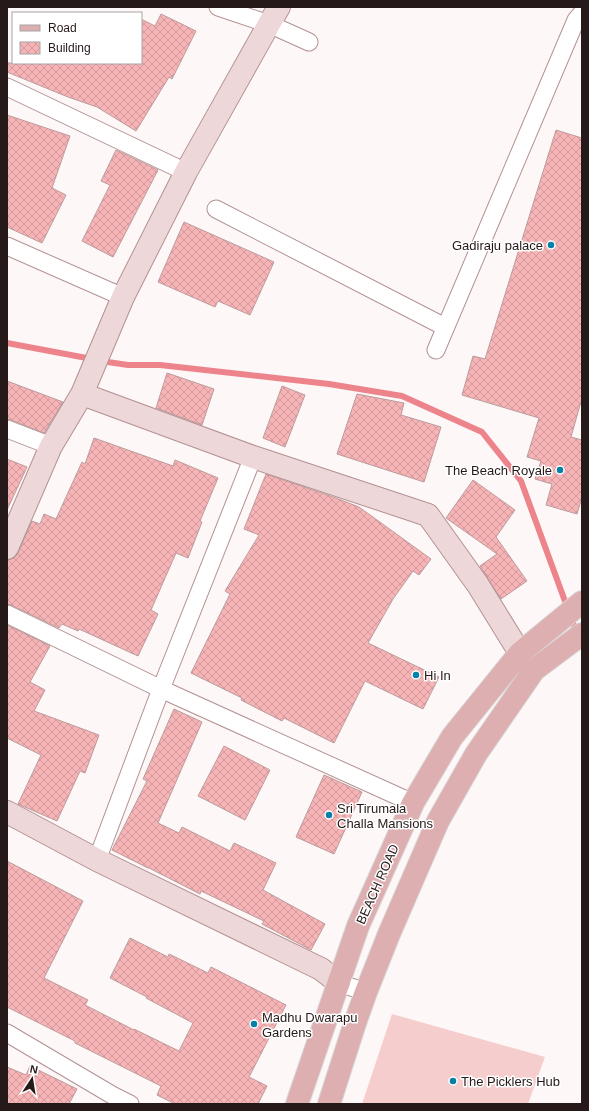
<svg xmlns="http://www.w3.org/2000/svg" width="589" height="1111" font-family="Helvetica,sans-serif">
  <defs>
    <pattern id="building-cross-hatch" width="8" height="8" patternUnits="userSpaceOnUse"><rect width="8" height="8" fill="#f6b4b6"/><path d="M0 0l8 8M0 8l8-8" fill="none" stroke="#d39a9c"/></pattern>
  </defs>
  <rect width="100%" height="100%" fill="#fef7f7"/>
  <path fill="#f6cdcd" d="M392,1014L545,1057L528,1104H362Z"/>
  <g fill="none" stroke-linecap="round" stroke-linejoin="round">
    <path stroke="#ed848b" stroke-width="6" d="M7,343L92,359
      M101,361L128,365H160L329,384L402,396L482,432L521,481L577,634"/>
  </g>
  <path fill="url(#building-cross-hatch)" stroke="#bd9b9c" d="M161,14L196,31L172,79L169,77L136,131L97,107L68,97L7,72V63H141V19L155,26Z
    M7,115L70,136L52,188L66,195L42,243L7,227Z
    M556,130L582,138V398L571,437L582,440V497L577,514L546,505L552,484L535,479L541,461L527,457L539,418L462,395L473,356L485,359Z
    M116,150L158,170L113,257L82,241L110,185L101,181Z
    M184,222L274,262L250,315L218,301L215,307L158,282Z
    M167,373L214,389L202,425L156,408Z
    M7,381L63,402L44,433L11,420L7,419Z
    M282,386L305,395L285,447L263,438Z
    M357,394L404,403L401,415L441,427L424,482L337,454Z
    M94,438L173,466L175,460L218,478L200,521L202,522L188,558L176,553L151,610L158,614L138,656L79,629L78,631L62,624L59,628L11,605L7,604V560L14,558L18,553L32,521L40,524L44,514L56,519L82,462L85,464Z
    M7,459L27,467L7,510Z
    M266,474L336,498L359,507L431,559L419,575L413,571L393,599L368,643L439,677L423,709L365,681L334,743L284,718L282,721L241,700L242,698L191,673L230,594L225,591L259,535L244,529Z
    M473,480L515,510L496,537L527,581L501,599L480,566L497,554L446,518Z
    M7,625L50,646L30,682L45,690L34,711L99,735L85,773L80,771L57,821L18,804L41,755L7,738Z
    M174,709L202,722L158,823L179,833L182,827L230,851L234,843L276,863L263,890L325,924L311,950L262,924L264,921L201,891L200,894L149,868H148L112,850L147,781L143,779Z
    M224,746L270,770L245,820L198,796Z
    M324,775L362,792L334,854L296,837Z
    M7,861L83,901L44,978L88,1000L85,1005L134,1030V1029L179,1051L193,1023L146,998L147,997L110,978L130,938L168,957L169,954L208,973L211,967L286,1005L249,1077L267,1086L258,1104H175L157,1095L161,1086L75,1043V1041L7,1007Z
    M30,1066L77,1089L69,1104H7V1067L26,1075Z"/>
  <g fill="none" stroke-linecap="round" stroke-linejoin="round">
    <g stroke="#b39192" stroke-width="19">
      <path id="street" d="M218,7L269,24L309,42
        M7,87L186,172
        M216,209L445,327
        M7,246L123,297
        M436,350L576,20L582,13
        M7,429L51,446
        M7,614L161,689L413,803
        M97,860L161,689L253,457
        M339,983L366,992
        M7,1033L112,1095L130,1104"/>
    </g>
    <g stroke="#b39192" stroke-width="24">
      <path id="secondary" d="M82,394L123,297L186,172L269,24L279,7
        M7,548L51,446L82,394L253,457L428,515L478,585L520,653
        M7,812L97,860L321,969L339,983"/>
    </g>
    <g stroke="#d8d6d6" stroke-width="24">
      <path id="primary" d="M297,1104L358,926L413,803L452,737L520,653L582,602
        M329,1104L355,1023L366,992L389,934L438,821L476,754L534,670L582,634"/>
    </g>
    <use href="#street" stroke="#fff" stroke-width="17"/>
    <use href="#secondary" stroke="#eed7d8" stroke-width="22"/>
    <use href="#primary" stroke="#ddafb1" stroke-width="22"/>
  </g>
  <g fill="#0381a6" stroke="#fff" stroke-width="1.5">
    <circle cx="551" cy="245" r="4"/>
    <circle cx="560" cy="470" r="4"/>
    <circle cx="416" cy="675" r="4"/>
    <circle cx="329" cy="815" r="4"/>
    <circle cx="254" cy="1024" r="4"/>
    <circle cx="453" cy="1081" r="4"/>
  </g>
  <g text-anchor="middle" stroke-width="3" stroke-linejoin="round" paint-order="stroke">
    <g font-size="13" fill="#261919" stroke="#fff" text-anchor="start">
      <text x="543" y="250" text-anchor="end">Gadiraju palace</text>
      <text x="552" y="475" text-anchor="end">The Beach Royale</text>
      <text x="424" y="680">Hi In</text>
      <text x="337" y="813">Sri Tirumala<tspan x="337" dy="15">Challa Mansions</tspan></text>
      <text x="262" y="1022">Madhu Dwarapu<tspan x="262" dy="15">Gardens</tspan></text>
      <text x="461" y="1086">The Picklers Hub</text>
    </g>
    <g font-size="13" fill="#261919" stroke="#fff">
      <text transform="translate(377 884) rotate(-66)" y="5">BEACH ROAD</text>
    </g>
  </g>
  <rect width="589" height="1111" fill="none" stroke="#261919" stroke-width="16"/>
  <rect x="12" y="12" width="130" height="52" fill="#ffffff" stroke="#a8a3a3"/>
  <rect x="20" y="25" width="20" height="6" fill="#ddafb1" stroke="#a8a3a3"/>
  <text x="48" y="32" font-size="12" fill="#261919">Road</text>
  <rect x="20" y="42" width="20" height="12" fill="url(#building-cross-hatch)" stroke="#a8a3a3"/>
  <text x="48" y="52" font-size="12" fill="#261919">Building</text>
  <g transform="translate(32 1079) rotate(12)" stroke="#ffffff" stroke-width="3" paint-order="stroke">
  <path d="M0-3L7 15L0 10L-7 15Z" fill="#261919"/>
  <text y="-6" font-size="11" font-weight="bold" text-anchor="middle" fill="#261919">N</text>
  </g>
</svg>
